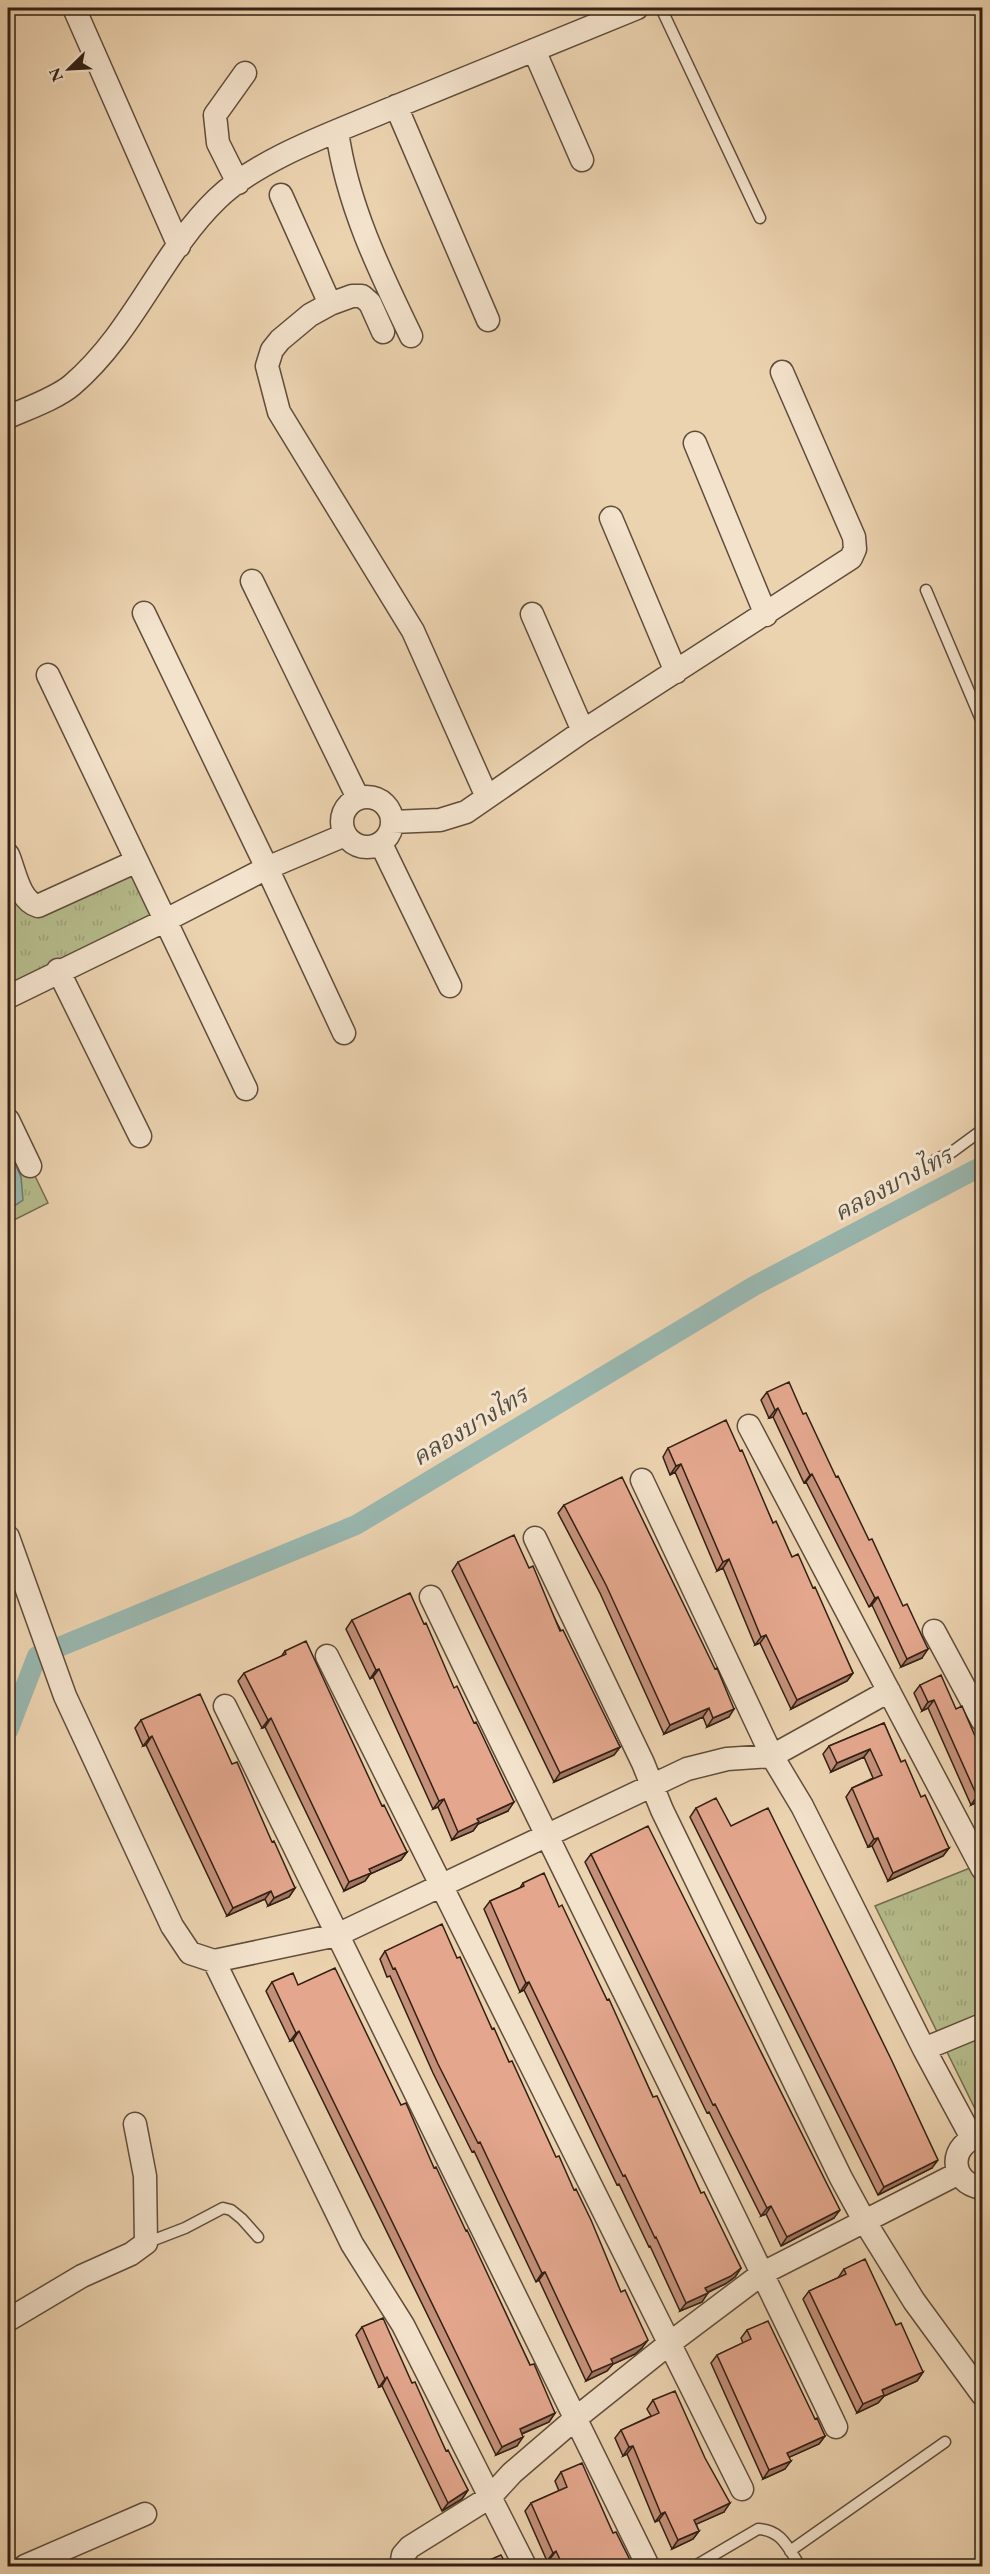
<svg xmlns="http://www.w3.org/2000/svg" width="990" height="2574" font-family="'EB Garamond','Noto Serif Thai',serif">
  <defs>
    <pattern id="grass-tufts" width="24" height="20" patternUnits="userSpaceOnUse" patternTransform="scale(1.5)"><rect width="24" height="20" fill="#b6bc8c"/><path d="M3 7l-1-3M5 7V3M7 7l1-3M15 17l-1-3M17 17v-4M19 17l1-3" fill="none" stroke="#9da178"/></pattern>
    <pattern id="water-ripples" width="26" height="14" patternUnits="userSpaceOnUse" patternTransform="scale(1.5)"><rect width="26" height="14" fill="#99b7af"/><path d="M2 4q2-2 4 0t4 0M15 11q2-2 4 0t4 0" fill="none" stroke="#7d948d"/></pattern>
  </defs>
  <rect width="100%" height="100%" fill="#ecd3b0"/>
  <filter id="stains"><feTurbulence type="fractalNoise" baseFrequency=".00333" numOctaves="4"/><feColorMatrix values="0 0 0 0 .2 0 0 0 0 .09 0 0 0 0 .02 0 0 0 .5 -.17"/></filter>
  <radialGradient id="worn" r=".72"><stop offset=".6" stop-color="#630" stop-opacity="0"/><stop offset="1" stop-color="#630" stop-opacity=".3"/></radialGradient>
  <path fill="url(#grass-tufts)" stroke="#746e50" stroke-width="1.5" d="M134,851L164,921L8,997V864L33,906Z
    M8,1120L48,1203L8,1223Z
    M970,1868L982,1894V2123L875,1906Z"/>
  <path fill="url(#water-ripples)" stroke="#707b71" stroke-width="1.5" d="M8,1148L21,1177L23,1200L8,1210Z"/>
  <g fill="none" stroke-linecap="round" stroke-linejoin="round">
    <path stroke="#99b7af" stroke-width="20" d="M8,1731L37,1656L356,1525L754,1286L982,1166"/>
    <g stroke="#604d3b" stroke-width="13">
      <path id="lane" d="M661,8L760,218
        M926,590L982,722
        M935,1160L952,1152L982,1130
        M146,2243L185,2228L223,2208L231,2210L242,2219L258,2237
        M790,2551L945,2442
        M695,2566L758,2529C782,2530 788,2548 800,2566"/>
    </g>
    <g stroke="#604d3b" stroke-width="25">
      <path id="street" d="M74,8L179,246
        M534,50L582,160
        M396,106L488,320
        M337,131C347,204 379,270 411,336
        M238,183L218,143L215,115L245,73
        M281,195L330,304L310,315L280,340L272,350L267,366L279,412L413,631L487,797
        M330,304L352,296H362L370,303L383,332
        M8,417C26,409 57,398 72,385C134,332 161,253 217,199C258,159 333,133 385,111C469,76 553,42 637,8
        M695,443L766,615
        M611,518L676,672
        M252,581L358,798
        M144,613L267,868L344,1033
        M532,614L583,731
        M48,675L246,1089
        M342 822a25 25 0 1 1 50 0a25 25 0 1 1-50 0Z
        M392,822L440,820L466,812L583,731L851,558L855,549L854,537L782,372
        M381,844L450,986
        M8,855C15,871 19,901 38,906L137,861
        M58,970L140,1136
        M8,997L164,921L267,868L345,835
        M8,1120L30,1166
        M749,1426L982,1868
        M642,1480L772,1756L802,1806L924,2049L972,2138
        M8,1537L65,1696L172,1926L190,1953L214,1961L337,1935L687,1769L727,1759L772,1756L889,1691
        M535,1538L643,1763L662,1810L841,2178L865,2222L914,2301L982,2394
        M431,1597C564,1875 704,2149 836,2427
        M934,1631L982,1720
        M327,1656L742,2489
        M225,1706L648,2566
        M214,1961L352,2244L403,2325L525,2566
        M924,2049L982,2025
        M982,2136C948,2142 948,2183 982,2188
        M8,2320L82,2276L131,2254L146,2243L145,2176L135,2124
        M25,2566L145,2514
        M401,2566L403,2555L410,2547L490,2497L512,2473L576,2418L670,2343L763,2273L959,2173"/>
    </g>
    <use href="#lane" stroke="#f3e2cc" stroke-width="10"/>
    <use href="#street" stroke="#f3e2cc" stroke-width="22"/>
  </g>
  <path fill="#c4907a" stroke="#322014" stroke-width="1.5" d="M767,1392L803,1414L922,1658L901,1667L872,1605L869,1607L806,1482L804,1483L773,1417L769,1418L761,1400Z
    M668,1448L740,1451L773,1523L792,1557L813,1588L853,1673L847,1681L791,1709L760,1643L755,1645L723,1568L717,1571L675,1472L670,1475L663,1457Z
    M564,1505L715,1669L729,1717L707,1727L703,1717L664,1734L600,1593L558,1513Z
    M458,1562L529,1568L620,1747L614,1755L554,1782L452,1571Z
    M352,1620L454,1688L508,1811L478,1824L473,1831L452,1840L438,1807L433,1809L373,1677L370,1679L346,1629Z
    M285,1651L382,1806L407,1852L401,1860L370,1874L365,1881L344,1891L265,1727L262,1728L238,1681L244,1673L281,1657Z
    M920,1685L956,1709L982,1752V1818L975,1803L971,1805L928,1708L922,1711L914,1693Z
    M141,1720L232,1764L295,1888L289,1897L268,1906L265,1899L227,1916L146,1745L143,1746L135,1728Z
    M884,1723L901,1762L949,1848L943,1856L888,1881L872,1846L868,1847L846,1797L852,1788L873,1778L864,1757L831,1772L823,1754L829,1746Z
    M696,1808L731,1826L932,2168L878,2195L690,1817Z
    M591,1854L834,2218L781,2246L766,2214L761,2216L709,2112L707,2113L585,1862Z
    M523,1883L559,1907L607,2000L653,2097L701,2193L741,2268L735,2277L725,2284L707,2293L702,2302L680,2311L650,2246L649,2247L619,2184L617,2185L524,1990L520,1992L484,1909L490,1901L520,1888Z
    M385,1951L457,1958L492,2029L509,2062L642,2348L635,2354L613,2364L607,2371L586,2381L539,2280L536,2282L474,2151L472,2152L433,2073L390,1976L387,1977L380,1959Z
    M272,1982L298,1985L401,2105L434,2168L530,2365L555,2413L549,2422L522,2434L517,2446L496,2455L293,2040L290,2041L266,1991Z
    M844,2269L896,2325L923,2372L917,2381L884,2396L878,2403L857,2413L803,2299L809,2291L838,2278Z
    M362,2327L412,2383L446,2451L468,2490L462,2499L442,2511L382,2386L379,2387L356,2335Z
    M747,2330L815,2419L825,2436L819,2444L789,2457L785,2469L763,2479L711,2363L717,2355L743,2343L741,2338Z
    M653,2400L724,2512L696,2524L699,2531L693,2539L672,2549L659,2520L655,2522L627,2454L623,2456L615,2438L621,2430L651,2416L647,2409Z
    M561,2472L613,2533L633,2566H553L550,2559L547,2561L525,2511L531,2503L559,2491L555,2481Z"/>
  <path fill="#a07563" stroke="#322014" stroke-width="1.5" d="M778,1408L773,1417L769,1418L775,1410Z
    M681,1464L675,1472L670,1475L676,1466Z
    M812,1474L806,1482L804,1483L810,1475Z
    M729,1559L723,1568L717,1571L723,1562Z
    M878,1597L872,1605L869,1607L875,1598Z
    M766,1635L760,1643L755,1645L761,1637Z
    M928,1649L922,1658L901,1667L907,1659Z
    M379,1669L373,1677L370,1679L376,1670Z
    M853,1673L847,1681L791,1709L797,1700Z
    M934,1700L928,1708L922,1711L928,1702Z
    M709,1708L703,1717L664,1734L670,1725Z
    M734,1709L729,1717L707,1727L713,1718Z
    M271,1718L265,1727L262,1728L268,1720Z
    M152,1736L146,1745L143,1746L149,1738Z
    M620,1747L614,1755L554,1782L560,1773Z
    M870,1749L864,1757L831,1772L837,1763Z
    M981,1794L975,1803L971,1805L977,1796Z
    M444,1799L438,1807L433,1809L439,1801Z
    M514,1802L508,1811L478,1824L473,1831L452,1840L458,1832L477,1819Z
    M878,1838L872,1846L868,1847L874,1839Z
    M949,1848L943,1856L888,1881L893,1873Z
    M407,1852L401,1860L370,1874L365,1881L344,1891L349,1882L369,1869Z
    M295,1888L289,1897L268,1906L274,1898Z
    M271,1891L265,1899L227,1916L233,1908Z
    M529,1982L524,1990L520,1992L526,1983Z
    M299,2031L293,2040L290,2041L296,2033Z
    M938,2160L932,2168L878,2195L884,2187Z
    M771,2206L766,2214L761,2216L767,2208Z
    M840,2210L834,2218L781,2246L787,2237Z
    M741,2268L735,2277L725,2284L699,2296L705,2288Z
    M545,2272L539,2280L536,2282L542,2273Z
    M708,2293L702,2302L680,2311L686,2303Z
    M648,2340L642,2348L635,2354L613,2364L607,2371L586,2381L592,2372L611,2359Z
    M923,2372L917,2381L884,2396L878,2403L857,2413L863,2404L882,2390Z
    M387,2377L382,2386L379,2387L385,2379Z
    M555,2413L549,2422L514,2437L520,2429Z
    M825,2436L819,2444L781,2461L787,2453Z
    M523,2437L517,2446L496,2455L502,2447Z
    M633,2446L627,2454L623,2456L629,2447Z
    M791,2461L785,2469L763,2479L769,2470Z
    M468,2490L462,2499L442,2511L448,2503Z
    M730,2503L724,2512L688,2528L694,2520Z
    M665,2512L659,2520L655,2522L661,2514Z
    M699,2531L693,2539L672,2549L678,2540Z
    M556,2551L550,2559L547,2561L553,2553Z"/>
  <path fill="#e4a78e" stroke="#322014" stroke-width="1.5" d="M789,1382L803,1414L806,1413L836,1477L838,1476L869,1540L872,1539L903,1606L907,1604L928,1649L907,1659L878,1597L875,1598L812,1474L810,1475L778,1408L775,1410L767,1392Z
    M726,1420L740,1451L742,1450L773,1523L776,1521L792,1557L798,1554L813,1588L815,1587L853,1673L797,1700L766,1635L761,1637L729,1559L723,1562L681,1464L676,1466L668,1448Z
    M622,1477L715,1669L717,1668L734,1709L713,1718L709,1708L670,1725L606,1585L564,1505Z
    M514,1535L529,1568L533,1566L560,1631L563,1630L620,1747L560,1773L458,1562Z
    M410,1593L424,1624L426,1623L454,1688L457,1686L474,1723L476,1722L514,1802L477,1819L479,1822L458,1832L444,1799L439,1801L379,1669L376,1670L352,1620Z
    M306,1641L382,1806L384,1805L407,1852L369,1869L371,1873L349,1882L271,1718L268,1720L244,1673L286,1654L285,1651Z
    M941,1675L956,1709L962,1706L982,1752V1797L981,1794L977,1796L934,1700L928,1702L920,1685Z
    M200,1694L232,1764L237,1762L272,1842L274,1841L295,1888L274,1898L271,1891L233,1908L152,1736L149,1738L141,1720Z
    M884,1723L901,1762L905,1760L921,1797L925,1795L949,1848L893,1873L878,1838L874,1839L852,1788L882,1775L870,1749L837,1763L829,1746Z
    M716,1798L731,1826L768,1808L891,2059L938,2160L884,2187L696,1808Z
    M648,1826L840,2210L787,2237L771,2206L767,2208L715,2104L713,2105L591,1854Z
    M544,1873L559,1907L562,1905L607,2000L609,1999L653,2097L657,2096L701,2193L704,2192L741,2268L731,2276L705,2288L708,2293L686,2303L656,2237L655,2238L625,2175L623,2176L529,1982L526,1983L490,1901L524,1886L523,1883Z
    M442,1924L457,1958L460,1957L492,2029L494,2028L509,2062L512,2061L556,2157L559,2156L574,2190L576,2189L591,2220L621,2292L625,2290L648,2340L641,2345L611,2359L613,2363L592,2372L545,2272L542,2273L480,2142L478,2143L438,2064L395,1968L393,1969L385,1951Z
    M335,1968L401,2105L406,2103L434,2168L436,2167L466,2231L467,2230L530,2365L534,2364L555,2413L520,2429L523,2437L502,2447L299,2031L296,2033L272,1982L293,1973L298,1985Z
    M865,2259L896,2325L901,2323L923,2372L882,2390L884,2395L863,2404L809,2291L846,2274L844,2269Z
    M383,2318L412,2383L415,2382L446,2451L448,2450L468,2490L448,2503L387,2377L385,2379L362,2327Z
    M768,2321L815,2419L817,2418L825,2436L787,2453L791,2461L769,2470L717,2355L751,2339L747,2330Z
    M675,2391L705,2458L730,2503L694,2520L699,2531L678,2540L665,2512L661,2514L633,2446L629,2447L621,2430L659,2413L653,2400Z
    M582,2463L613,2533L616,2532L633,2566H563L556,2551L553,2553L531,2503L567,2487L561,2472Z
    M501,2555L507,2566H476Z"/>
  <g text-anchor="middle" stroke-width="6" stroke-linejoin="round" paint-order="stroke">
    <g font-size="24" font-style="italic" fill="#514d42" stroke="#f3e2cc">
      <text transform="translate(893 1184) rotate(-28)" y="8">คลองบางไทร</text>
      <text transform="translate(470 1426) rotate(-31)" y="8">คลองบางไทร</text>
    </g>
  </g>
  <rect width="990" height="2574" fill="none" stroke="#ecd3b0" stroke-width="30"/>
  <rect x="9" y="9" width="972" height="2556" fill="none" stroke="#322014" stroke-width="3"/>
  <rect x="15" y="15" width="960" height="2544" fill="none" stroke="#322014" stroke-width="1.5"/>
  <g transform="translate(69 69) rotate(246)" stroke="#f3e2cc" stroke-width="4.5" paint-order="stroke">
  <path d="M0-4.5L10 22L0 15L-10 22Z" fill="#322014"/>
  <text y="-9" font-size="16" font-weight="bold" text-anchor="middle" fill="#322014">N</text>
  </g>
  <rect width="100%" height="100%" filter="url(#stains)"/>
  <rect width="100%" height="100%" fill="url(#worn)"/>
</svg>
